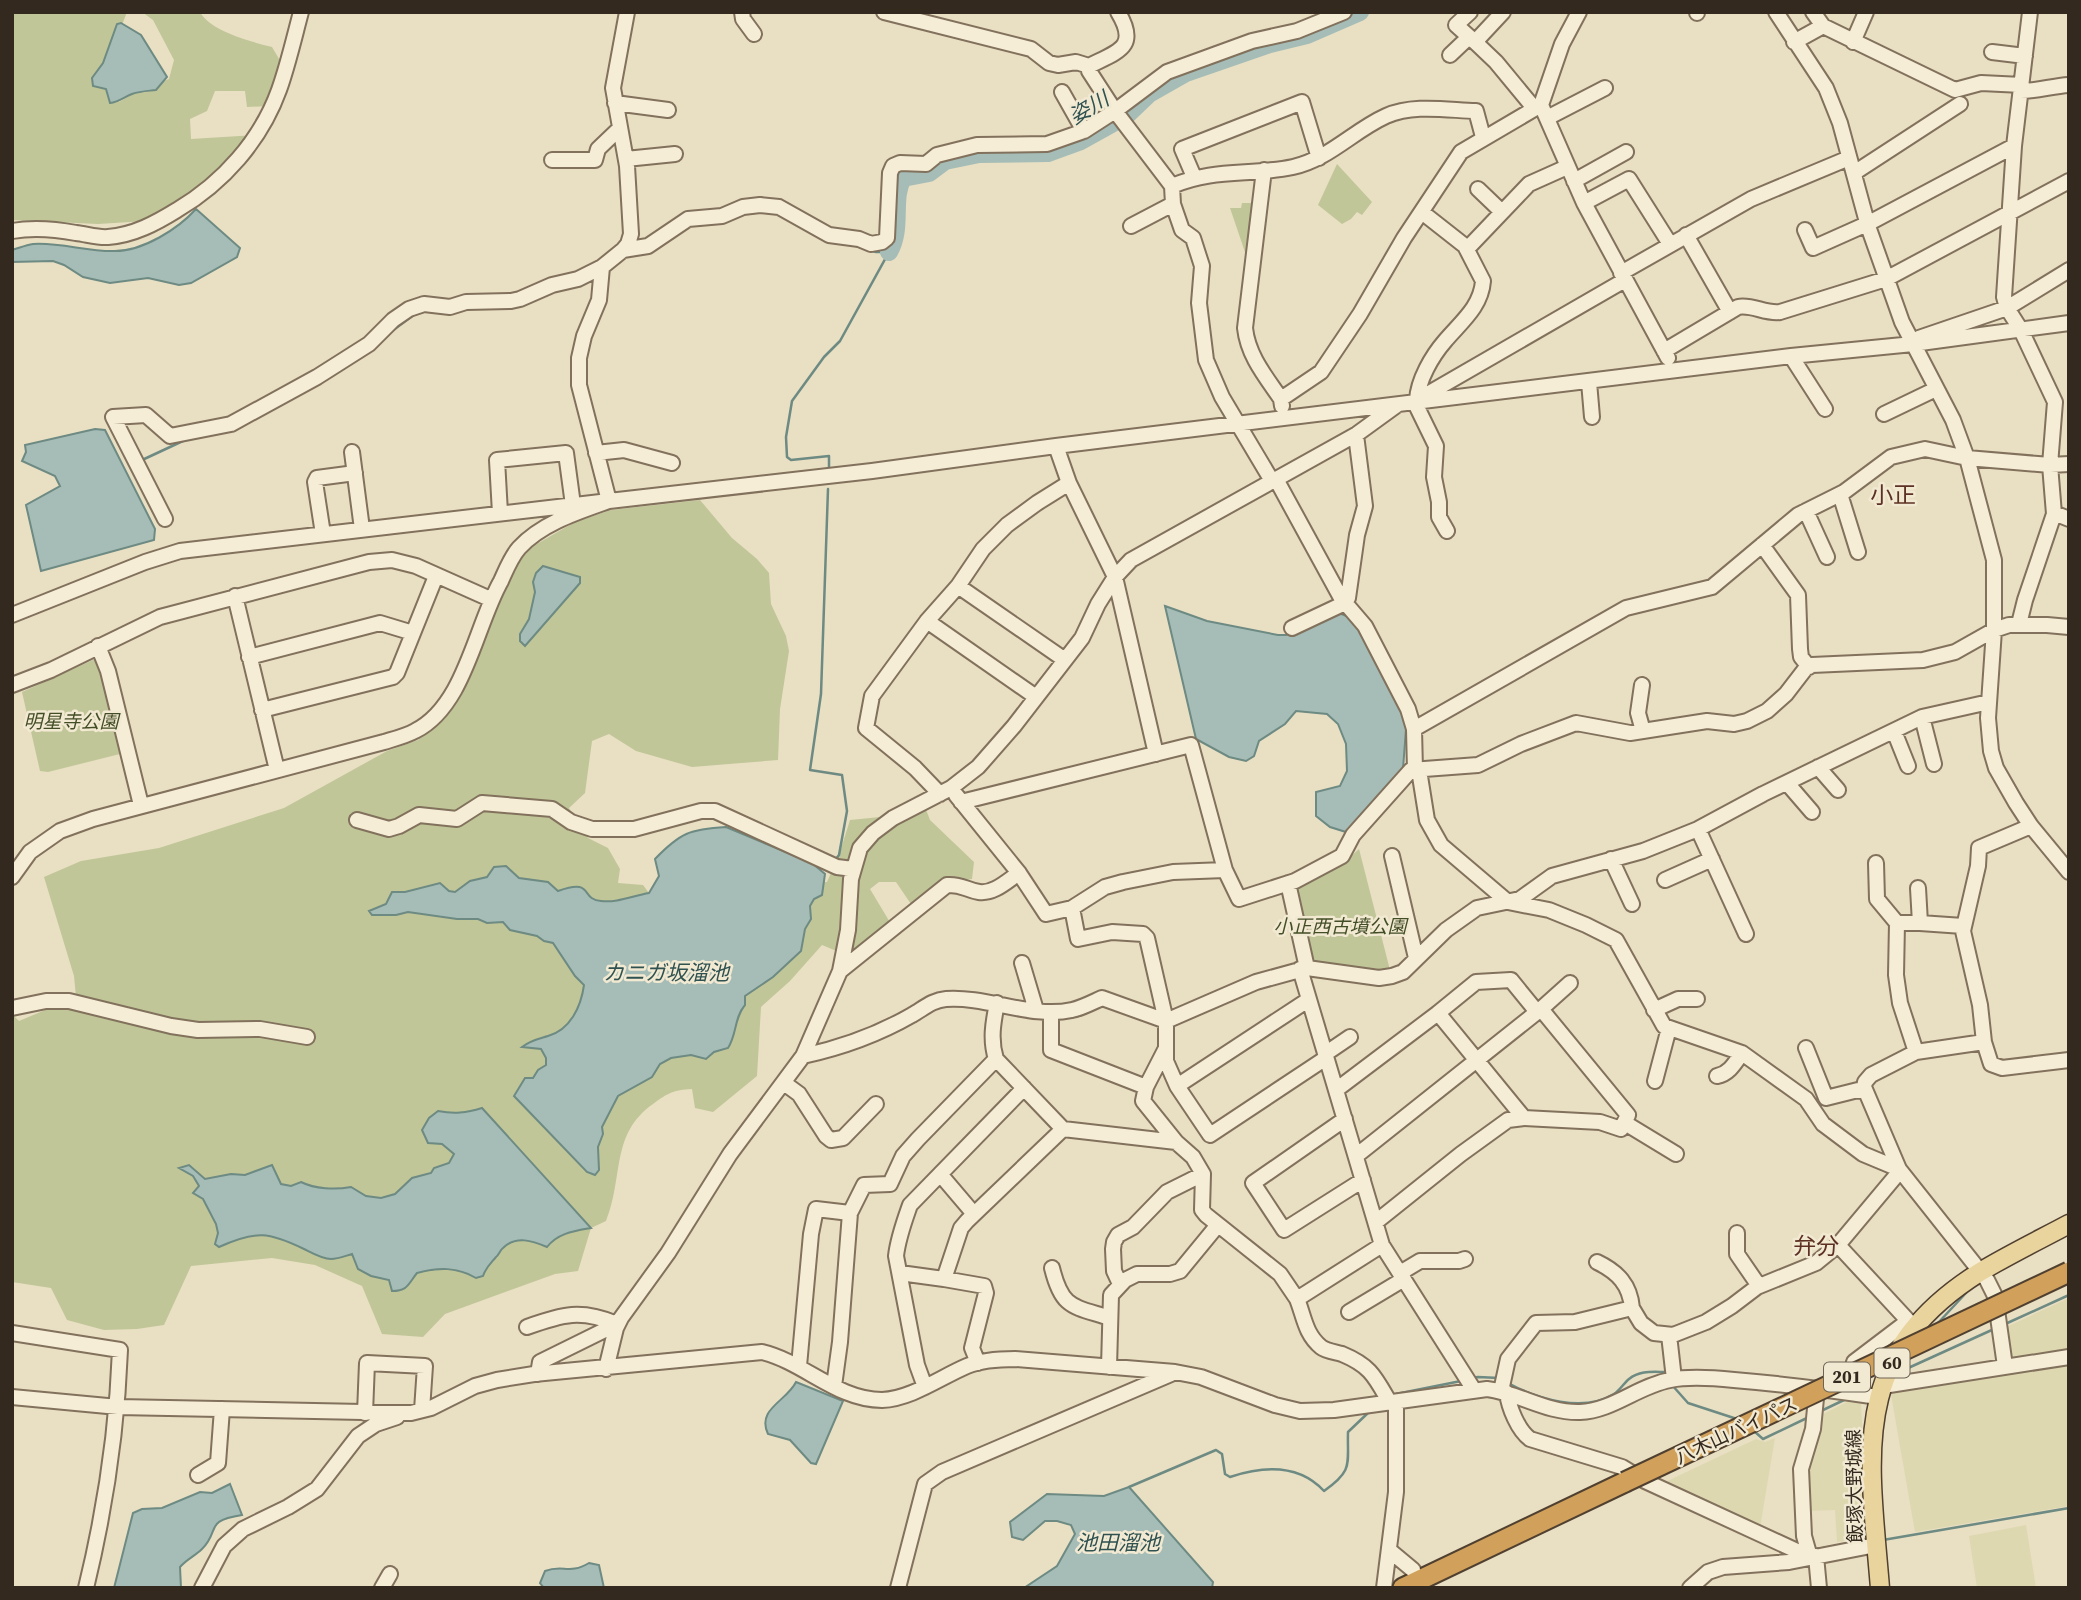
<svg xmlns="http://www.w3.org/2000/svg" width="2081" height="1600" font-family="'Source Serif 4','Noto Sans JP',serif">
  <rect width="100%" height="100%" fill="#e9dfc3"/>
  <path fill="#ded8b1" d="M2069,1298V1354L2011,1363L2002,1329Z
    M2069,1362V1506L1915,1532L1890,1389Z
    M1851,1400L1861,1403L1867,1538L1837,1542L1835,1510L1808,1511L1807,1476L1819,1416Z
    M1775,1438L1760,1528L1661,1484L1756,1439L1765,1442Z
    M2026,1525L2036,1588H1977L1969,1536Z"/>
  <path fill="#c0c698" d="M12,12H127L108,61L117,83L119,102L140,90L169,79L174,60L153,20L142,12H200C210,31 252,42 272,47L285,69L270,106L247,107L245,91H215L207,111L190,119L191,139L257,135L200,188L146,221L98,224L12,220Z
    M1337,164L1372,202L1362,215L1357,212L1351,219L1342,224L1318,205Z
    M1242,203H1254L1248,261L1230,208H1241Z
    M700,500L732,538L757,559L769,573L771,604L786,636L789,651L780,709L778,760L692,767L636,751L609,734L592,741L585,793L569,808L588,838L608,848L620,869L618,883L643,885L649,893L827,882L839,855L850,820L911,814L925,807L930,820L974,862L972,879L947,882L913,907L896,882H879L870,889L891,924L851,957L822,945L790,981L761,1007L757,1076L713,1112L695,1108L692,1089C673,1090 668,1093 653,1104C610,1134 624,1178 606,1221L591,1228L578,1271L555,1274L445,1314L423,1337L382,1334L362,1286L315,1265L272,1258L191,1266L164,1325L137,1329L104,1330L67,1320L51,1288L12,1282V1014L19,1021L76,997L74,976L44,877L81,861L159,848L284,808L387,751L418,740L440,723L456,703L493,608L520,559L535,545L575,522L611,510Z
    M93,660H96L101,669L122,750L120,754L48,772L40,771L22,692Z
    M1359,849L1391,974L1310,962L1293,889L1348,859Z"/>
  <path fill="#a5bdb6" stroke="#6d8a83" stroke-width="2" d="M121,23L141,35L167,77L156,90C148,91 140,91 132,94C124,97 119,102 110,103L106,89L93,86L92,78L103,63L117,24Z
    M196,209L240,248L237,257L191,283L179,285L148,278L110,283L83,277L64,265L53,261L12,262V250C19,248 26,245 33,244C60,242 88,252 115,251C143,251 178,229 196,209Z
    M95,429L105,430L155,529L154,540L41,571L26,505L60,486L55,476L22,461L26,452L25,445Z
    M543,566L580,577V583L525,646L520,641V634L529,619L535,592L533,582L536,573Z
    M1165,606L1207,621L1278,635H1286L1334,611L1349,617L1369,641L1405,716L1406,729L1403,769L1346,832L1330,827L1316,816V792L1340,786L1347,771L1346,744L1338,724L1327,714L1296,711L1285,724L1259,741L1254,756L1246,761L1229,757L1196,739Z
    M726,827L812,863L825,874L822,895L814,899L810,906L811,919L805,929L801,951L773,977L745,996V1005C734,1018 737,1034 728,1048L714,1052L706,1059L691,1055L671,1058L660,1064L652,1077L618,1096L602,1127L603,1134L598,1147L599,1170L595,1175L587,1172L514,1096L525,1078H533L538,1070L546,1065V1058L541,1049L522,1047C531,1040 538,1039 548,1036C570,1030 581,1007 584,985L575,976L553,943L544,941L537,936L510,930L503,922L487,923L478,919H457L408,912L396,915H372L369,911L386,904L392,892H405L440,883L449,891L455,892L470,881L487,877L494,867L506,866L519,878L548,882L558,891C595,878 579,899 601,901C617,903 632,896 649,893L659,876L655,859C680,833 690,829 726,827Z
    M482,1108L591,1228C574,1231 558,1233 547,1247C533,1241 516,1235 503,1248C500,1250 499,1255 496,1257C490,1264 486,1267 483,1276L476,1278C457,1267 439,1267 417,1273C408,1284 408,1291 392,1291L389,1280L371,1276L358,1269L352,1254C345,1256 338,1259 331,1259C322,1259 312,1253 304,1249C269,1232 256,1230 219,1247L215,1244L218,1233L216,1224L203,1199L193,1193L199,1186L193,1176L179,1168L189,1165L205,1179L231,1174L245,1175L272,1165L281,1184L291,1186L301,1182C315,1189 335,1190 351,1187L366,1196L381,1198L395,1194L412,1178L431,1173L434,1168L449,1163L454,1154L442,1144L428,1143L422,1130L429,1118L438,1111C454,1114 466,1113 482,1108Z
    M796,1382L843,1401L816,1464L811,1463L790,1440L768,1434C756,1409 787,1401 796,1382Z
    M230,1484L242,1515C203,1521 221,1530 202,1549C195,1556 187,1559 180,1567L181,1588H114L133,1513L142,1509L162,1508L200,1492L212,1493Z
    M1129,1487L1213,1582L1212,1588H1024L1057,1566L1075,1534L1071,1525L1057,1521H1045L1023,1540L1012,1537L1010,1522L1047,1494L1104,1496Z
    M589,1563L599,1565L604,1588H544L540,1583L545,1571C563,1564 569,1575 589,1563Z"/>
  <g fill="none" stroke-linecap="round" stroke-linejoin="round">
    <path stroke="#6d8a83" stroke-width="2.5" d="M811,233L830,242
      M392,331L415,314
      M140,461L185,440
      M829,469V456L791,460L787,457L786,437L792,401L824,357L840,341L889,252H876L853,245
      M828,489L821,694L810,770L842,775L847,811L839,855L835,860
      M2003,1325L2069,1295
      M1926,1329L1938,1323L1966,1293
      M1895,1374L1994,1329
      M1471,1378L1478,1377L1499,1378
      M1508,1383C1537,1399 1583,1413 1614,1394C1620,1390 1624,1383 1629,1379C1640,1370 1653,1372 1666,1372
      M1672,1385L1688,1403L1740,1420
      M1396,1394L1461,1381
      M1821,1411L1844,1400
      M1754,1431L1763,1439L1809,1417
      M1129,1487L1216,1450L1222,1454L1225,1474L1230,1477C1263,1466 1299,1464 1324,1491C1354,1470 1347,1464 1348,1432L1369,1412
      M1883,1540L2069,1508
      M1823,1548L1840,1545"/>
    <path stroke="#a5bdb6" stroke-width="18" d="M889,252C903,228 891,199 903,178L929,173L945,161L979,154L1048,153L1081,141L1126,116L1149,94L1186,73L1270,44L1307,35L1360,12"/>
    <g stroke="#82715c" stroke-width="18">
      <path id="minor" d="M742,12L743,19L754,34
        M884,12L1031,49L1049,63L1058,65L1076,62L1089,66C1119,51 1139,47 1118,12
        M1470,12L1456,25L1475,42
        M1503,12L1475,42L1496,62L1534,108
        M1776,12L1826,88L1840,123L1868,226L1902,322L1953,420L1967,458L1994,560V630L1988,718L1991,751L1996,768L2016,803L2031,826L2069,872
        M1813,12L1823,26L1955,90L1981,83L2022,85
        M1697,13V12
        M1794,42L1823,26
        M1853,42L1866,12
        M1992,52L2025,56
        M1450,55L1469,37
        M1089,66V71L1115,111L1172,186L1173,204L1182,230L1193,238L1202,266L1199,303L1206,360L1222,397L1272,481
        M2021,91C2038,91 2052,86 2069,85
        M1062,92L1084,131
        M615,103L668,110
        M1541,105L1584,203L1668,358
        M1547,118L1605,88
        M626,159L675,154
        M552,160H595L598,149L620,128
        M1264,170L1245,328C1248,356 1266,377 1281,399L1282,406
        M1854,173L1960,104
        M1194,177L1182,149L1302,102L1319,158
        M1574,181L1626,152
        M1172,186C1214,168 1250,176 1293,167C1329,159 1353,131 1386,116C1413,104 1446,110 1476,111L1483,137
        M1478,189L1502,212
        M1584,203L1629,179L1670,244
        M1131,226L1173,204
        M1805,230L1813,248L1869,223L2014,146
        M12,231C34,227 55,229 76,233C86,234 98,238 108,237C134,235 156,223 177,210C223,183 261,140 279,90C288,65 294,38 301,12
        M1686,235L1730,312
        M1467,249L1529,184L1567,167
        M623,250L648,246L688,219L722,216L743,207L760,205L779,207L829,235L859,239L871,244L882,242L887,238L890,173L893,166L900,163L926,164L937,155L977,145L1047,144L1084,131L1115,111L1167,72L1252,41L1297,31L1344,12
        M1621,273L1751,199L1849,158
        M1919,338L2007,308L2069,270
        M1664,351L1738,307C1752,304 1765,314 1780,312L1886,279L2069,181
        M1791,356L1825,409
        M1589,382L1592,417
        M1281,399L1321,372L1360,314L1404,238L1461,152L1541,105L1562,44L1579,12
        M1417,400C1418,380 1432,356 1445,341C1461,322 1481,307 1483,281L1465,246L1423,213
        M1884,414L1936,389
        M1056,446L1069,483L1115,577L1156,754
        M352,452L362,529
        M596,453L624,450L672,463
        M1276,479L1341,598L1365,626L1408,709L1414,729L1415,770
        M1840,494L1858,552
        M1806,511L1827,557
        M500,513L497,460L566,453L573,505
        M2054,513L2069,519
        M165,519L113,417L146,415L170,436L231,424L317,377L369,344L393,320L409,309L424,304L450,307L466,302L511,301L520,299L552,285L578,279L602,267L623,250L628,244L631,234L627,166L613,88L627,12
        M1447,531L1439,517V502L1434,477L1436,446L1415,403L1417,400L1625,280
        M323,534L315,482L317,478L355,473
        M1762,545L1798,595L1800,649L1801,657L1809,667
        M958,586L1065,660
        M235,596L277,770
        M12,615L145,562L180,551L609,501L579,385V358L584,336L599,300L602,267
        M927,621L1036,697
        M2019,624L2025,600L2054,514L2050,465L2055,402L2021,330L2007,308L2004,297L2014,146L2030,12
        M1292,628L1345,603L1348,598L1357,535L1365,506L1356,435
        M98,646L108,671L141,805
        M249,657L380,623L413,633
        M12,685L51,670L160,617L369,562L392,560L416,566L490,599
        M1642,685L1638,713L1643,731
        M262,710L393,677L397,673L436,576
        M1922,717L1934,764
        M1414,729L1626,608L1712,587L1798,515L1844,492L1891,457L1925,449L1967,458L2050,465L2069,464
        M1894,731L1908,766
        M1818,767L1838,790
        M1419,770L1427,820L1441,845L1508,902L1549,910L1586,925L1616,940L1664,1026L1742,1053L1806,1099L1823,1124L1863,1154L1899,1169
        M1787,783L1812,812
        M940,794L915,768L866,728L872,696L927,621L958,586L983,549L1007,525L1037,503L1069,483
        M956,795L1019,873L1046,914L1072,908L1105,887L1123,882L1173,872L1225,870
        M961,802L1191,745L1225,870L1239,899L1295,881L1342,856L1353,835L1411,770L1478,765L1521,744L1576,723L1630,733L1707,721L1734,724L1747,721L1767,711L1786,694L1806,668L1812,665L1923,660L1955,652L1994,630L2009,625H2047L2069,627
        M357,820L389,829L399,826L419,815L457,819L482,803L552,809L571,822L592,829H634L701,811H715L837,867L853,869
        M2031,826L1979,848L1978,866L1963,931L1980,1005L1984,1042L1991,1064L2002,1068L2069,1060
        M1698,829L1746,934
        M1392,856L1416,958
        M1611,859L1632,904
        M1876,863L1877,899L1897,923H1920
        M12,877L30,852L60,831L93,819L384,742C394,739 406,736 415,731C465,706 475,627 501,581C506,570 511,557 519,548C542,523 578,512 609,501L872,471L1056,446L1791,356L1913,344L2069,323
        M1665,880L1712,859
        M1918,888L1920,923L1963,926
        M1072,908L1078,939L1112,932L1143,934L1147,938L1166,1021V1061L1177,1086L1210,1135L1326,1058
        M1897,923L1896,975L1900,1003L1916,1052
        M1022,963L1036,1010
        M1307,968L1379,978L1392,976L1403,972L1446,930L1477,908L1520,899L1552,876L1643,851L1698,829L1763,794L1922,717L1989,702
        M1300,969L1382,1245L1474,1390
        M840,971L947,885C962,884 966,890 979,892C994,894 1007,881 1019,873
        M997,1003C993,1023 990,1040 996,1059L1063,1129L1176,1142L1193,1157L1203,1174L1202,1210L1206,1215L1280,1274L1297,1299L1382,1245
        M12,1008L46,1001H69L171,1026L198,1030L260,1029L307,1037
        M1541,1009L1570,983
        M1654,1010L1678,999H1697
        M1051,1012V1050L1146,1087
        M1438,1013L1524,1118
        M1984,1042L1916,1052L1871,1075L1865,1082L1864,1087L1899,1169L1987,1280L1995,1296L2005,1366
        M1806,1048L1826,1098L1858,1090L1866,1092
        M1165,1050L1146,1087L1143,1101L1176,1142
        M1325,1054L1350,1037
        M803,1056C840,1048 879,1034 912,1015C923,1009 932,1000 946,999C987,996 1032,1019 1072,1010C1082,1008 1093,1002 1102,998L1166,1021L1256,982L1307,968L1288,883
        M1717,1076C1729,1074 1735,1063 1742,1053
        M1655,1081L1669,1028
        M784,1083L799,1094L826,1136L831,1140L843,1138L876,1104
        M1177,1086L1308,1000
        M1336,1090L1438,1013L1476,982L1511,980L1537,1012
        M1345,1119L1253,1183L1284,1230L1363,1180
        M1625,1123L1676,1154
        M1356,1156L1541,1009L1628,1115L1621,1129L1600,1122L1524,1118L1508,1120L1461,1154L1376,1222
        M940,1174L974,1214
        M1737,1233V1254L1759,1286
        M1838,1245L1914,1327
        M1597,1262C1618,1272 1630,1285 1632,1308
        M1052,1268C1062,1309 1073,1306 1110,1318
        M900,1273L944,1279
        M1400,1273L1420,1261H1459L1465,1259
        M1120,1284L1114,1271L1113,1249L1114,1242L1118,1235L1133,1227L1167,1192L1203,1174
        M1297,1299C1304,1316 1305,1334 1321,1347C1326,1351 1335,1352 1342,1354C1371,1366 1375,1377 1390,1403
        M1349,1312L1404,1279
        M527,1327C563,1314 581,1309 617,1324
        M12,1333L120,1350C117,1430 105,1510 86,1588
        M1669,1335L1674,1379
        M978,1363L972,1348L986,1293L984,1286L944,1279L961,1228L967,1221L1063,1129
        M799,1366L811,1234L816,1209L850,1213
        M1109,1367L1111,1295L1125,1280L1137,1274H1170L1180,1271L1217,1226
        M606,1369L616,1328L621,1318L668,1253L730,1154L803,1056L840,971L848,930L851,879L860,848L873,833L893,818L951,788L978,767L1014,726L1082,638L1098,604L1115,577L1131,560L1357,434L1397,405
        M538,1374L540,1362L617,1324
        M1851,1381L1854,1362L1908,1321
        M834,1386L840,1342L850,1213L864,1185L890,1184L903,1156L918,1139L996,1059
        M1883,1386L2069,1357
        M925,1387L917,1365L896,1256C898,1238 904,1222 910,1205L1024,1088
        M1501,1391L1508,1359L1536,1323L1575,1322L1632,1308L1641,1323L1654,1333L1673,1335L1706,1322L1732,1306L1757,1287L1816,1263L1838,1245L1900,1171
        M1507,1393C1509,1408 1518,1430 1530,1439L1622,1467L1645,1481L1810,1557
        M12,1397L118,1407L411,1413L431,1408L475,1386L497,1380L534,1374L762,1352C804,1362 837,1400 882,1400C911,1399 941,1377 967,1366C982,1360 999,1359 1015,1359L1175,1372L1201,1377L1275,1405L1300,1411L1334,1410L1487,1389C1519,1393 1546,1413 1580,1412C1612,1411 1638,1386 1670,1380C1690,1376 1714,1378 1734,1380C1783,1384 1830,1390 1878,1397
        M365,1413L367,1363L425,1366L422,1410
        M198,1475L218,1463L222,1409
        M1389,1550L1413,1570
        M1816,1556L1819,1588
        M1810,1557L1804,1536L1801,1469L1813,1429L1817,1388
        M202,1588L224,1546L243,1529L288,1507L317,1489L358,1436L376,1424L397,1417
        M382,1588L390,1574
        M898,1588L925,1484L942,1472L1171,1374
        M1384,1588L1396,1492V1402
        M1690,1588L1708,1572L1723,1567L1789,1562L1876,1545"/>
    </g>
    <g stroke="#504030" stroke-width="21">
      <path id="major" d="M1880,1588C1869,1453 1848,1355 1980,1272C2008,1255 2039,1240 2069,1224"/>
    </g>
    <g stroke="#504030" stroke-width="23">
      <path id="highway" d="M1403,1588L1625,1482"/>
    </g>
    <use href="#minor" stroke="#f5edd6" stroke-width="14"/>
    <use href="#major" stroke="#ead49e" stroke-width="18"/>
    <use href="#highway" stroke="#d1a15b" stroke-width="19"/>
    <g stroke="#504030" stroke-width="23" stroke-linecap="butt">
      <path id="highway-bridge" d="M1625,1482L2069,1272"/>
    </g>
    <use href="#highway-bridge" stroke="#d1a15b" stroke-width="19"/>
  </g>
  <g text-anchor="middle" stroke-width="5" stroke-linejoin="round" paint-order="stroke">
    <g fill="#f2e9d2" stroke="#6c6354" stroke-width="2">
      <rect x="1874.5" y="1348.5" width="35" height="29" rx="5"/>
      <rect x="1824" y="1362.5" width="46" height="29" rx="5"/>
    </g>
    <g font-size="18" font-weight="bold" fill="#33291e">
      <text x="1892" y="1369">60</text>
      <text x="1847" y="1383">201</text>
    </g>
    <g font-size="19" font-style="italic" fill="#434e27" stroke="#f2e9d2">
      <text x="71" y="728">明星寺公園</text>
      <text x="1340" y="933">小正西古墳公園</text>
    </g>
    <g font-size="19" fill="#33291e" stroke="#f2e9d2">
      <text transform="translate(1736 1430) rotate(-25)" y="7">八木山バイパス</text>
      <text transform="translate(1854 1486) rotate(-91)" y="7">飯塚大野城線</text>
    </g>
    <g font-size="21" font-style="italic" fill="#2f5251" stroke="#f2e9d2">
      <text transform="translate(1089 108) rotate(-31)" y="7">姿川</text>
      <text x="666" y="980">カニガ坂溜池</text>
      <text x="1118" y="1550">池田溜池</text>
    </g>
    <g font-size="23" fill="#5c3022" stroke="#f2e9d2">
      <text x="1893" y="503">小正</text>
      <text x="1816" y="1254">弁分</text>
    </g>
  </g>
  <rect width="2081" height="1600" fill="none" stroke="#33291e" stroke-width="28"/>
</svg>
